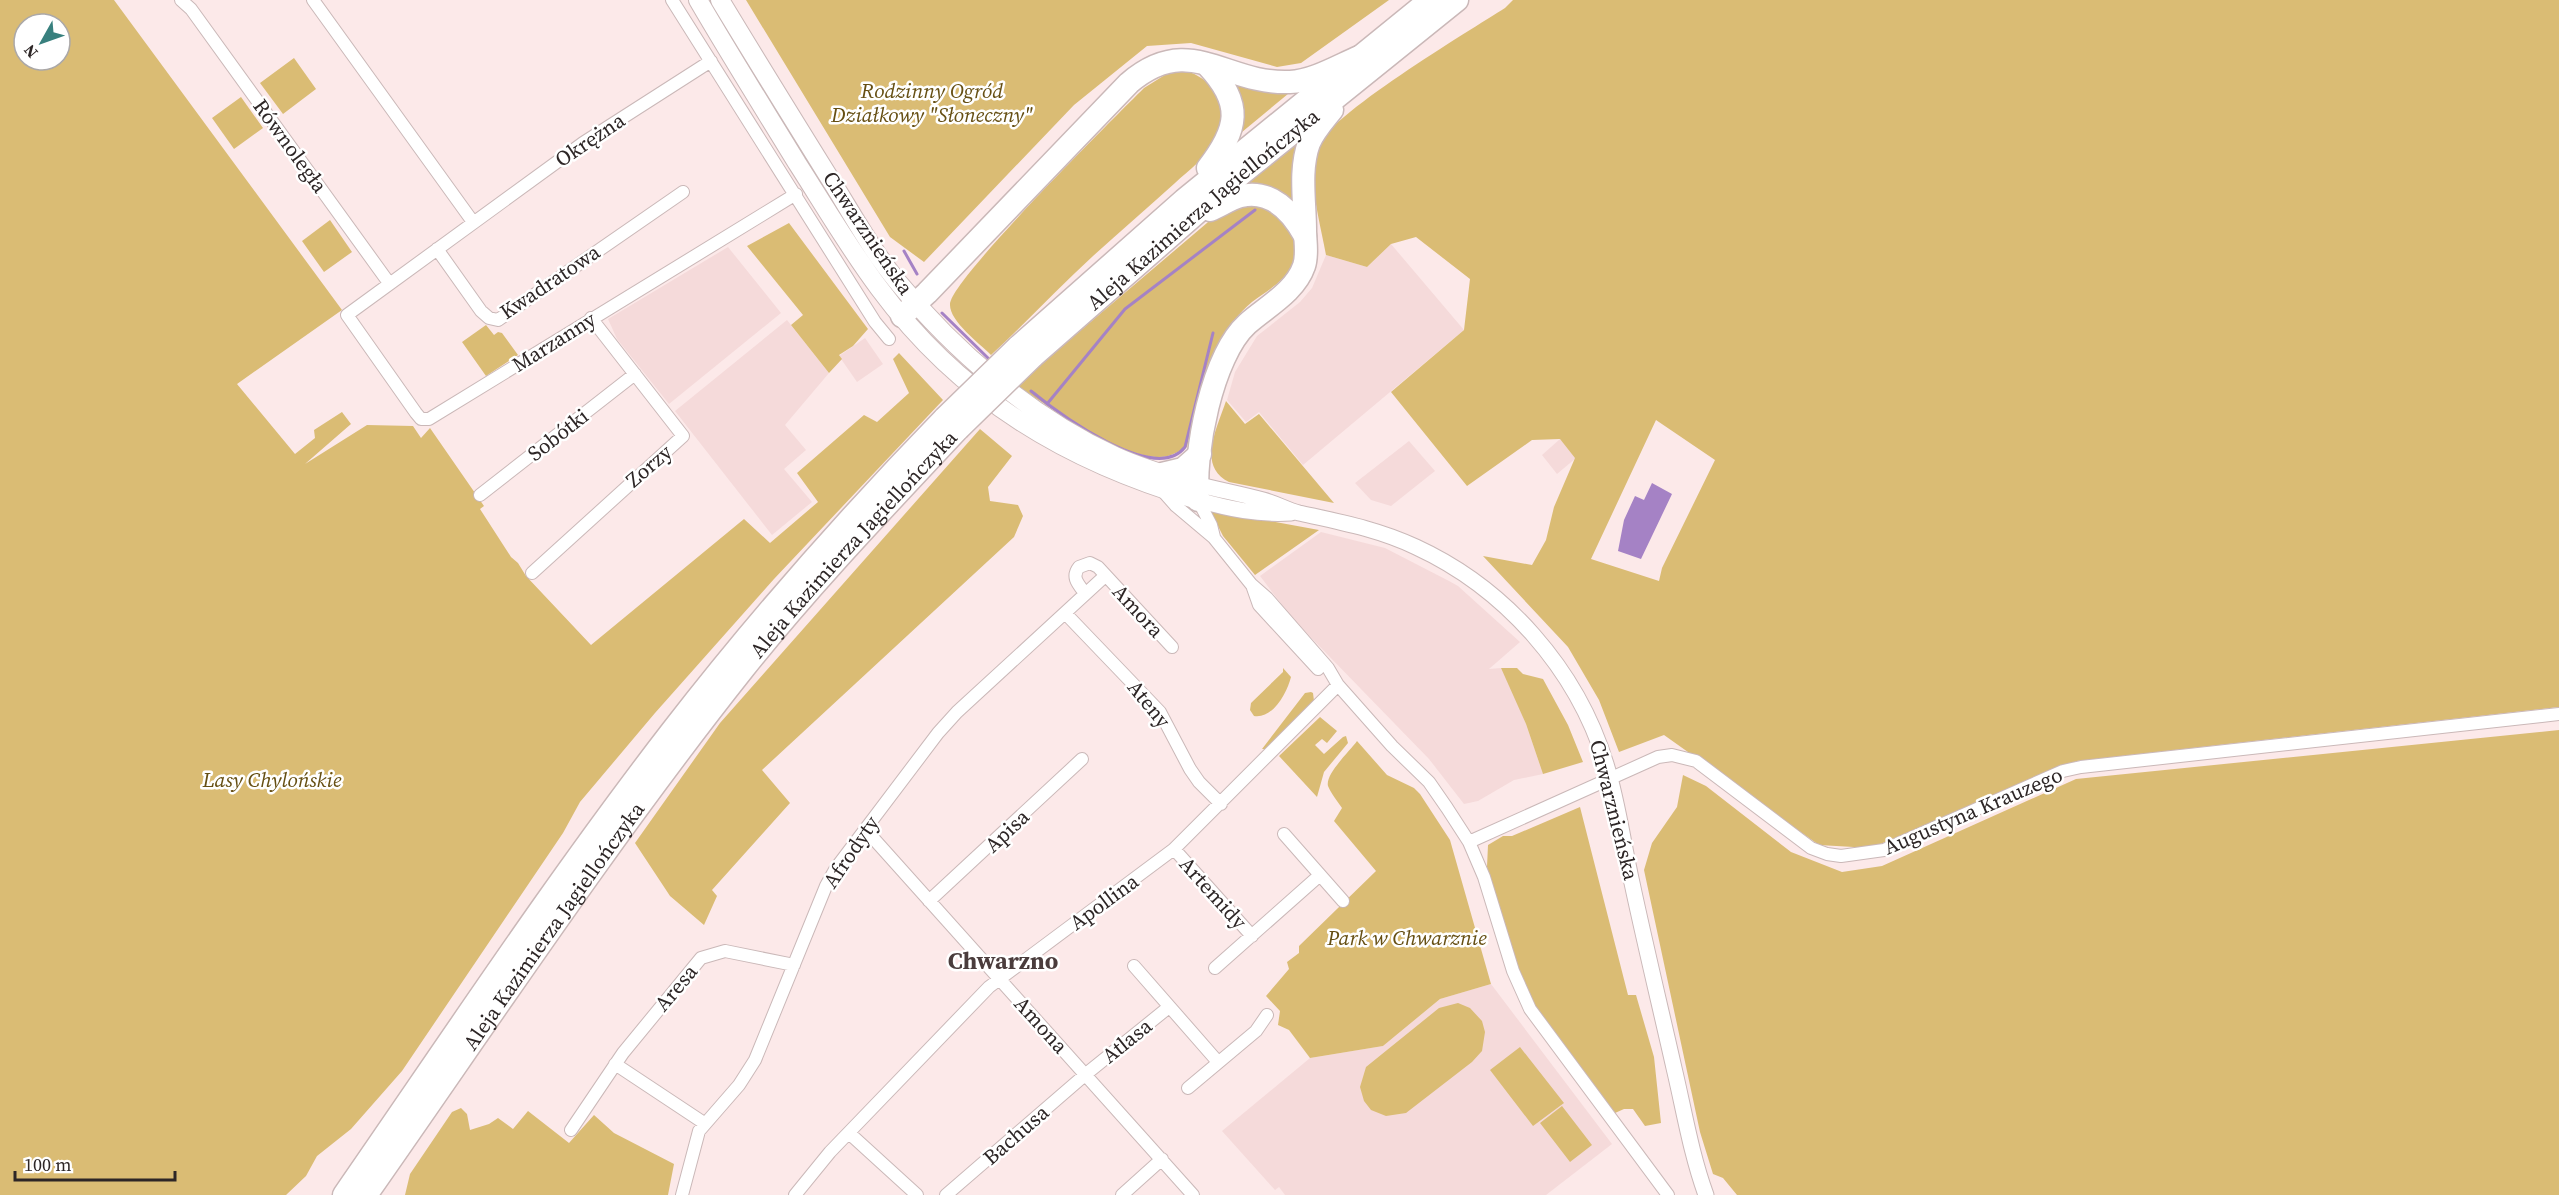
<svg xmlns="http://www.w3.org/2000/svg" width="2559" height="1195" font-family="'Source Serif 4',serif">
  <rect width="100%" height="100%" fill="#fce9e9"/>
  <path fill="#f5dada" d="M1391,244L1464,330L1303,465L1259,412L1246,422L1227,400L1235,372L1257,336L1300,302L1312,288L1326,255L1367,267Z
    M728,247L781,313L669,404L617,339L608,319Z
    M787,320L829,373L785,425L806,450L784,469L812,502L772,535L675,411Z
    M865,338L883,364L857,382L839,356Z
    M1560,439L1576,458L1557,474L1542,455Z
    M1409,441L1435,471L1391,506L1371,500L1355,483Z
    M1321,532L1385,548L1449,581L1458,586L1520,642L1489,669L1501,668L1510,685L1526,724L1543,774L1514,780L1478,801L1464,804L1429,759L1292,618L1260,576Z
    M1491,984L1612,1144L1546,1195H1285L1279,1187L1275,1190L1222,1131L1310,1058L1383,1046L1440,999Z"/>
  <path fill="#dabc74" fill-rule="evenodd" d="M0,0H114L342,310L237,384L295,454L315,438L314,430L342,412L351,424L305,464L367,425L413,426L421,438L430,428L484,506L480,509L511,557L518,563L526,576L591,645L744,519L770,543L818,502L797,473L864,415L877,422L909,393L893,359L899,353L943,400L774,579L655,713L580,802L563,833L402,1071L351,1129L317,1156L306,1176L286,1195H0ZM24,24H60V60H24Z
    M746,0H1389L1301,63L1277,67L1191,43L1147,46L1074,105L924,262L890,237Z
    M1513,0H2559V707L2077,761L1871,848L1819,845L1664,735L1619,752L1599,700L1568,647L1483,556L1532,565L1546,540L1554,507L1575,458L1560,439L1532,440L1467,486L1391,392L1464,330L1470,279L1416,237L1391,244L1367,267L1326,255C1320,221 1308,184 1316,150C1324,117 1471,30 1505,8ZM1656,420L1715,460L1662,568L1659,581L1591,559Z
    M294,58L316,89L283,114L260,83Z
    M1187,71C1217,81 1231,111 1216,140C1207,157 1189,170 1175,183C1148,207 1120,232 1093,256C1058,288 1026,323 991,355C979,343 949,321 950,304C952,278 1115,117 1144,88L1168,73Z
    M1228,75L1294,89L1236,137Z
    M241,97L263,128L234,149L212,118Z
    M1301,138L1299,217L1240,188Z
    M1261,201L1294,228C1294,240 1297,253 1292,264C1285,282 1266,291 1252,302C1239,313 1228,327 1220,341C1200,372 1196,412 1187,447C1178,452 1168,458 1157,457C1122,457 1048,407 1018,386L1047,359L1214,217Z
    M330,220L352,252L324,272L302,241Z
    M789,223L868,329L853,346L839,355L842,359L829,373L791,325L803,315L747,246Z
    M486,325L494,335L498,332L502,333L518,355L486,376L462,342Z
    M1226,401L1245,424L1259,414L1334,503L1229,482C1196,466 1218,426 1226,401Z
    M980,429L1012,456L988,487L990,501L1018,505L1023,516L1014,537L762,770L790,803L712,890L717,896L704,925L670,896L635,843L720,723Z
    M1210,510L1319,530L1255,575L1223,536Z
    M1283,668L1291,677C1287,693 1273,719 1254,716L1250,710L1251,703L1283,672Z
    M1501,668H1517L1523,674L1543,679L1568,725L1583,762L1543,774L1526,724Z
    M1311,692L1313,693L1314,701L1267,749H1262L1305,693Z
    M1320,717L1337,731L1327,743L1322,739L1315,745L1324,754L1343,737L1346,736L1348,743L1324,772L1317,797L1279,756Z
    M2559,730V1195H1737L1723,1178L1713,1174L1700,1132L1644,870L1652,843L1677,807L1683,775L1706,786L1791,852L1842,872L1882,866L2076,779Z
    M1357,741L1387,775L1414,788L1420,794L1450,840L1491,984L1440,999L1383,1046L1310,1058L1289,1030L1278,1025L1280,1011L1266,996L1289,969L1287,962L1299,953V946L1376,871L1334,821L1342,808C1337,801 1331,793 1328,786C1325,774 1350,751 1357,741Z
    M1580,807L1628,995H1636L1654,1057L1661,1123L1645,1126L1633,1109H1624L1615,1113L1534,1008L1522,984L1487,867L1488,845L1503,836H1512Z
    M1458,1003L1470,1008L1482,1021L1485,1032L1482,1051L1472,1062L1406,1113L1386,1116L1371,1110L1364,1101L1360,1087L1366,1067L1439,1008Z
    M1520,1047L1564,1103L1533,1126L1490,1070Z
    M1562,1106L1592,1145L1570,1162L1540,1123Z
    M461,1108L467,1114L470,1130L489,1124L498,1118L513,1129L528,1111L569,1143L594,1115L614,1133L674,1164L668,1195H405L410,1174L452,1112Z"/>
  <path fill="#a582c5" d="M1652,483L1672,494L1641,559L1618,551L1624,520L1635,496L1644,500Z"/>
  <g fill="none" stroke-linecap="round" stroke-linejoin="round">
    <path stroke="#a582c5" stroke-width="3" d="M904,251L917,274
      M942,313L990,360
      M1031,391C1058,413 1155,486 1185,447L1213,333
      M1047,404L1125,309L1255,210"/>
    <g stroke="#cab8b8" stroke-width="14">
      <path id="minor" d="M181,0L191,9L389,283
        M313,0L473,222
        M672,0L875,322L889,339
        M711,61L583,143L347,315L416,413L421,419H429L796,194
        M437,249L481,311L489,318L498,320L683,192
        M1161,489L1176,506L1214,538L1251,584L1267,598L1328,668L1338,685L1392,746L1429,782L1447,808L1469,842L1484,877L1513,971L1530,1009L1668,1195
        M480,495L635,374
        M1198,500L1211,525L1214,537
        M532,573L683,436L591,318
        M1253,588L1259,605L1318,669
        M1085,593C1078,584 1071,577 1079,567L1090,563L1098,567L1172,647
        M1065,613L1160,712L1190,769L1199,782L1221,804
        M865,829L1193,1195
        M1284,834L1343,901
        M1469,842L1658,757L1672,755L1696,761L1811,848L1827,854L1841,856L1884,850L2063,771L2081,767L2559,714
        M1174,849L1252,936
        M929,901L1082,759
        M1134,966L1218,1062
        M1215,968L1320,875
        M615,1064L704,1123
        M1188,1088L1256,1031L1267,1015
        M571,1130L623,1053L701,958L725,951L794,965
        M849,1133L917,1195
        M682,1195L699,1131L739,1085L755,1060L826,886L836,868L938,733L957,712L1105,576
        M795,1195L830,1152L989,987L1174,849L1338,685
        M946,1195L1086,1074L1169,1007
        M1122,1195L1162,1159"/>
    </g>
    <g stroke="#cab8b8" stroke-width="17">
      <path id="tertiary" d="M1196,484C1219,490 1241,494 1263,500C1275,503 1287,510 1299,513C1340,522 1378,529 1416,547C1505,588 1577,669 1606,764C1618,802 1623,843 1632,883C1645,944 1660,1006 1674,1068C1684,1110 1691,1154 1706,1195
        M1198,500C1229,509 1258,515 1291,513"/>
    </g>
    <g stroke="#cab8b8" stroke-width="20">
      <path id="secondary" d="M698,0C730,55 764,109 797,163C824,205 849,248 879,288C961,399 1068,462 1198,500
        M720,0C755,58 791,116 827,174C850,210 870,248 897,281C955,352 1031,417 1115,456C1141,468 1169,476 1196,484"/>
    </g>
    <g stroke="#cab8b8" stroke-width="25">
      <g id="motorway">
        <path d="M1207,65C1244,104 1238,129 1208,168"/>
        <path d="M1210,210C1220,206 1230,199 1241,196C1271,189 1292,212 1305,236"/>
        <path d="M902,316L927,293L1129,83C1190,31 1225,85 1290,82C1313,81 1338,66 1359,57"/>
        <path d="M1018,347L1184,200L1430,0"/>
        <path id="s1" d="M1032,357L1241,174L1457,0"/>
        <path d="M1162,474L1183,469L1200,454"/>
        <path d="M1198,500C1193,454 1212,356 1247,324C1266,307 1295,292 1304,266C1308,254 1305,242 1305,230C1305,202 1299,170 1309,143C1314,131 1324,120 1332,110"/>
        <path d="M344,1195C452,1039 556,881 672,731C757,621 848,518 945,418"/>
        <path id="s2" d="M366,1195C490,1018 609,838 744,668C811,584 885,507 958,429"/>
      </g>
    </g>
    <use href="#minor" stroke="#fff" stroke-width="12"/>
    <use href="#tertiary" stroke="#fff" stroke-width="15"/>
    <use href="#secondary" stroke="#fff" stroke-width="18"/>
    <use href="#motorway" stroke="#fff" stroke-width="22"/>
    <g stroke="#cab8b8" stroke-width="25" stroke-linecap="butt">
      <path id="motorway-bridge" d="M945,418L1018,347
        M958,429L1032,357"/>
    </g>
    <use href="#motorway-bridge" stroke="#fff" stroke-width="22"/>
  </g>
  <g text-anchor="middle" stroke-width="5" stroke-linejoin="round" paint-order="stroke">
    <g font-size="21" font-style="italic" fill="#664f13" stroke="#fff">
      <text x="932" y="98">Rodzinny Ogród<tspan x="932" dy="24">Działkowy "Słoneczny"</tspan></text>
      <text x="272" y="787">Lasy Chylońskie</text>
      <text x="1407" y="945">Park w Chwarznie</text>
    </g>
    <g font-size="21" fill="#2d2626" stroke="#fff">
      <text transform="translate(590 140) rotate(-34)" y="7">Okrężna</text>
      <text transform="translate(290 146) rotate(54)" y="7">Równoległa</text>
      <text dy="7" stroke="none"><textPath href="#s1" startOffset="226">Aleja Kazimierza Jagiellończyka</textPath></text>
      <text transform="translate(868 233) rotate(56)" y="7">Chwarznieńska</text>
      <text transform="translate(550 282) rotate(-34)" y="7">Kwadratowa</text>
      <text transform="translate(554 342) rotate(-32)" y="7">Marzanny</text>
      <text transform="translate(558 435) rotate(-38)" y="7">Sobótki</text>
      <text transform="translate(649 466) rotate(-41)" y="7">Zorzy</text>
      <text dy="7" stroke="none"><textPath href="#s2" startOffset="814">Aleja Kazimierza Jagiellończyka</textPath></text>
      <text transform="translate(1138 611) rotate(47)" y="7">Amora</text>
      <text transform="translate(1149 704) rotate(51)" y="7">Ateny</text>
      <text transform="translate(1614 810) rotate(76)" y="7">Chwarznieńska</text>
      <text transform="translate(1973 811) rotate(-23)" y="7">Augustyna Krauzego</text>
      <text transform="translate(1007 831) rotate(-43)" y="7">Apisa</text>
      <text transform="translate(851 852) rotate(-56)" y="7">Afrodyty</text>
      <text transform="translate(1213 893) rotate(48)" y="7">Artemidy</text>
      <text transform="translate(1104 902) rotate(-36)" y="7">Apollina</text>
      <text dy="7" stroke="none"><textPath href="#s2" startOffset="328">Aleja Kazimierza Jagiellończyka</textPath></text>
      <text transform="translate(676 988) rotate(-50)" y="7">Aresa</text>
      <text transform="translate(1041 1025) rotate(48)" y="7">Amona</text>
      <text transform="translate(1127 1041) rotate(-39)" y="7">Atlasa</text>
      <text transform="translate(1016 1135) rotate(-41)" y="7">Bachusa</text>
    </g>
    <g font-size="24" font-weight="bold" fill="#4a3c3c" stroke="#fff">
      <text x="1003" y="969">Chwarzno</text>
    </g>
  </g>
  <g transform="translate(42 42) rotate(230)"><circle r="28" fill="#ffffff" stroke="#aba8a8" stroke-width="1.5"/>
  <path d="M0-4.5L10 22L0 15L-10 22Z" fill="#38807e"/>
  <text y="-9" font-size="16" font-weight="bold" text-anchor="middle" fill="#2d2626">N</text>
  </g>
  <path d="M15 1171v9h160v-9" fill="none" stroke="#2d2626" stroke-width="3"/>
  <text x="24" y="1171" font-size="18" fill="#2d2626" stroke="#ffffff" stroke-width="4.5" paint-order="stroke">100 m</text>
</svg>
